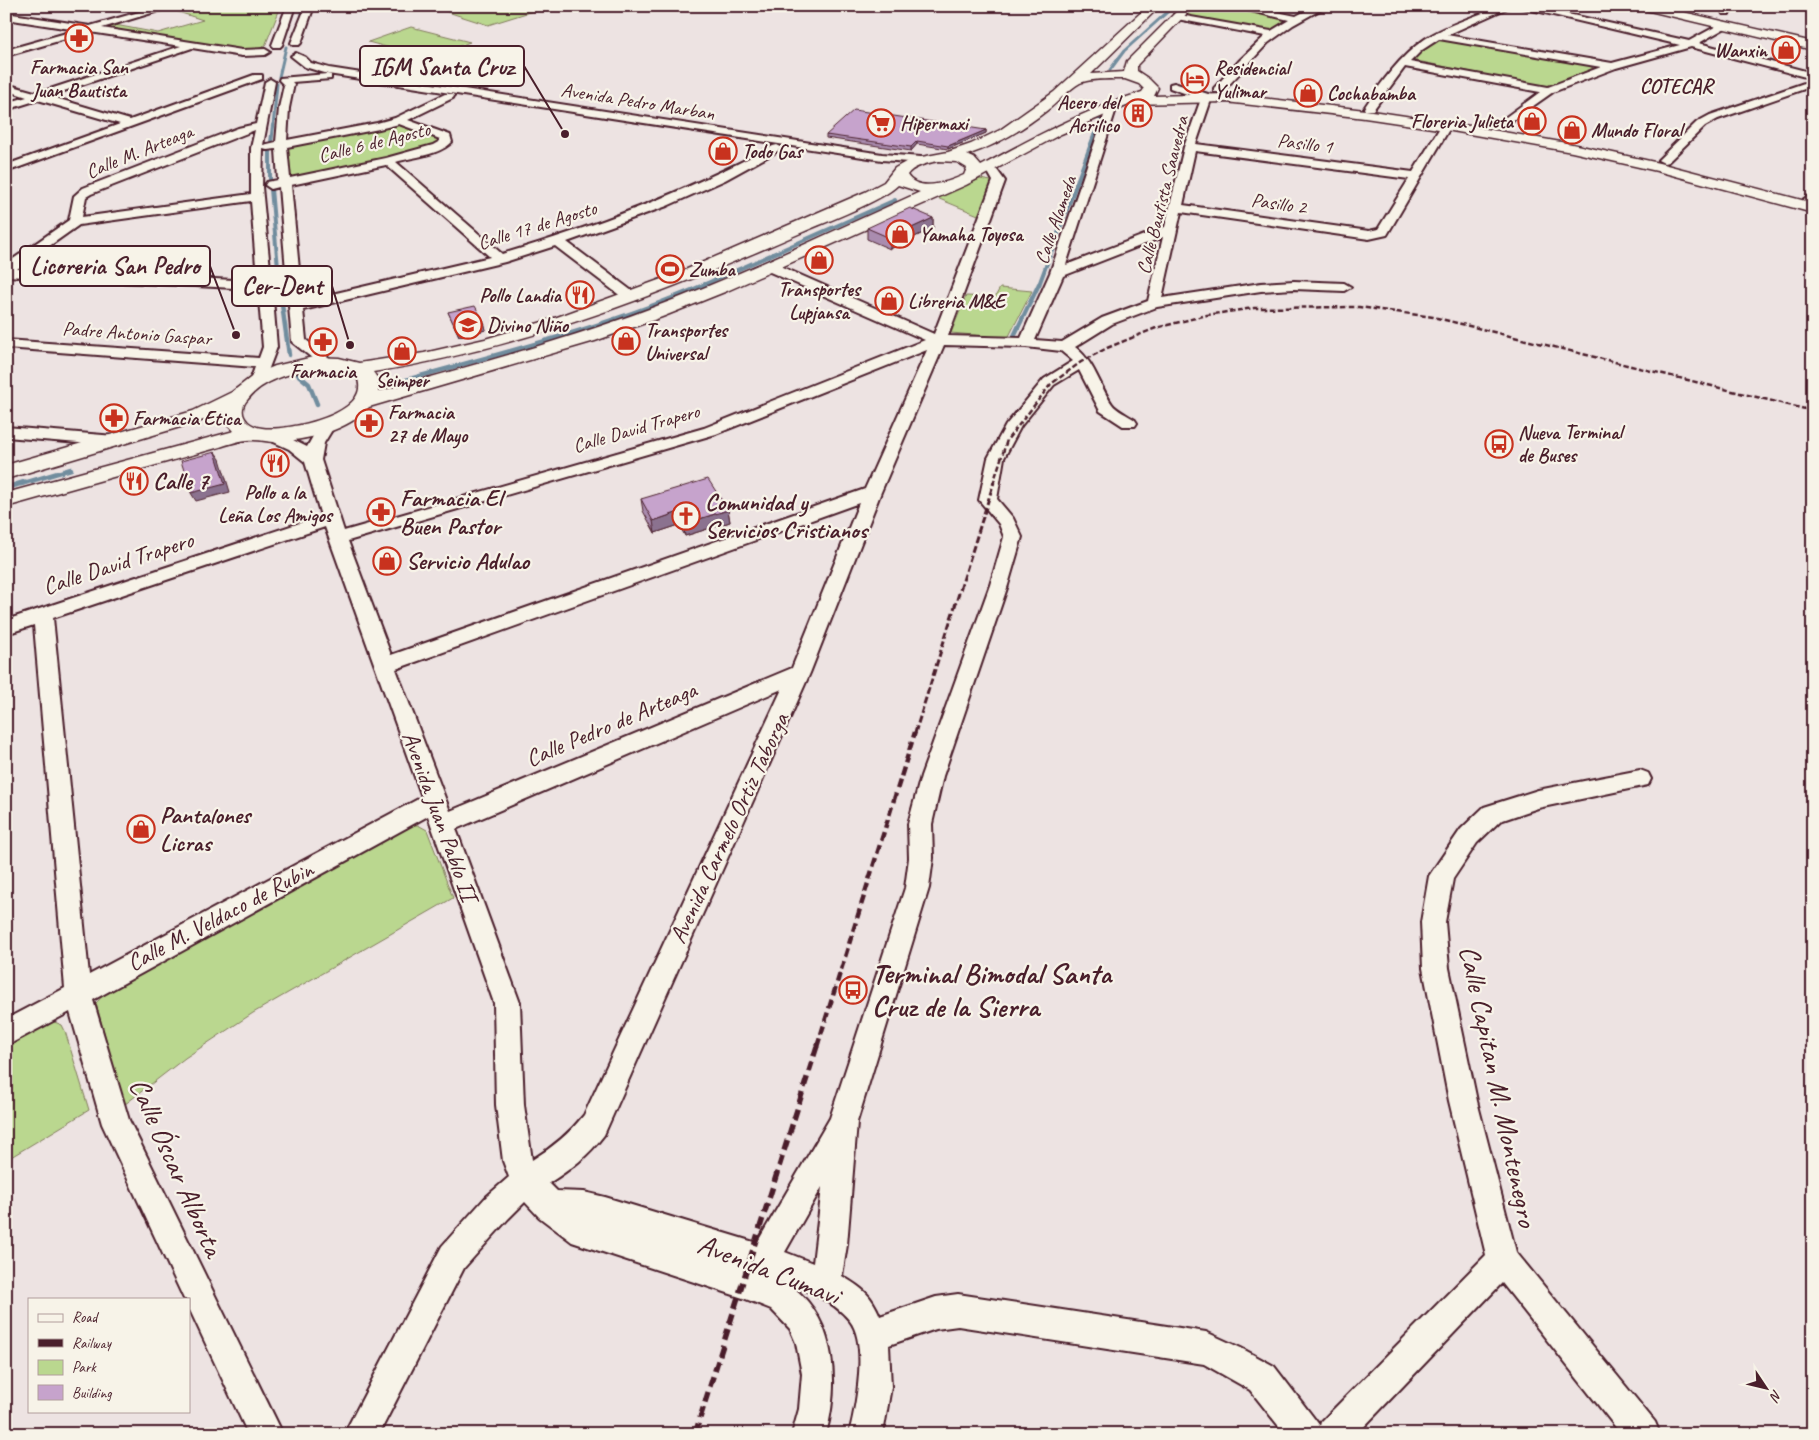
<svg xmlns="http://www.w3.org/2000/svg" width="1819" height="1440" font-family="Caveat,sans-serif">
  <rect width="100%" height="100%" fill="#ede3e2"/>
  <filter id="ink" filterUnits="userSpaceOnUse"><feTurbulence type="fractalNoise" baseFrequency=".02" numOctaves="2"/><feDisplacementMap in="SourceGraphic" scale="10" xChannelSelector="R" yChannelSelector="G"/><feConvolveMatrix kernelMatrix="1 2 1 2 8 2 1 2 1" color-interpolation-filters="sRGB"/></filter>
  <g filter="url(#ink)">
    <path fill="#bad78f" stroke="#827b5d" d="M178,6H281L265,46L255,50H243L108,28L115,25L158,33L203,20L169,9Z
      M429,6H549L488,25Z
      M1197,6H1227L1290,19L1269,33L1184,16Z
      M411,27L470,42L428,58L368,42Z
      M1438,39L1588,65L1593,68L1551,86H1542L1412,60Z
      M393,124H402L438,137L442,140L437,144L392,157L289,178L288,146L356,134Z
      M980,179L991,181L995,183L983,217L937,198Z
      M1000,288L1032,291L1008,338L951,333L966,296L995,297Z
      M408,825H418L427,830L453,898L253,1013L185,1058L124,1105L96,1003L109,989Z
      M52,1021L62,1025L65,1031L89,1110L6,1160V1042L41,1023Z"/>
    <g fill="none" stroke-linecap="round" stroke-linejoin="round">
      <path stroke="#718d9e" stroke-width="3" d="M292,41L302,17V6
        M1110,70L1124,51L1174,6
        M279,77L286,47
        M273,127L277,84
        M1098,127L1100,120"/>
      <path stroke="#718d9e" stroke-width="4" d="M271,143L273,125
        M270,150V182
        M271,189L279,279
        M703,285L895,200
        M1039,285L1098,125"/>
      <path stroke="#718d9e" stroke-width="4.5" d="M280,290L289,355
        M1014,336L1039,284
        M296,373L309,384L317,404
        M399,382C502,353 608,327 706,284
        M21,484L71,469"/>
      <path stroke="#718d9e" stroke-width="5.5" d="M6,488L25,482"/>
      <g stroke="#4a1f2b" stroke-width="4">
        <path id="minor" d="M160,6H175L102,28L242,50L265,49L270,52L265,55L242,56L192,48L49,96L130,120L254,75H262V79L6,172V165L120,124L38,100L6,110V103L27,97L6,90V84L38,93L181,46L90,32L6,56V50L77,30L6,19V13L90,26Z
          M287,6H295L282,45L280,47H274L272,45Z
          M306,6H314L301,43L299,45H293L291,43Z
          M1230,6H1249L1296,16L1315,6H1327L1293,25L1268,43L1222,92H1214V88L1239,61L1265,36L1177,19L1174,18V14L1271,31L1289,20Z
          M1500,6H1512L1447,35L1612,63L1680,45L1515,6H1532L1689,41L1724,22L1729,25L1727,27L1699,43L1813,73V79L1691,47L1616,68L1553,92L1499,130L1495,129L1494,127L1495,125L1540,92L1405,67L1373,110H1365L1364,108C1381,83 1400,56 1425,39C1448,24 1475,17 1500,6ZM1439,39L1601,67L1548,87L1410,62L1422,50Z
          M1727,6H1737L1729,14H1723L1722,12Z
          M296,53L305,57L311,63L329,68L882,154L921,157L927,160L921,163L882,160L328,74L305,67L291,56Z
          M327,74L331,75V79L292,82L294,84L289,108L287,140L377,123L395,118L445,94H453L454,96L453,98L408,120L450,135L452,142C440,155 413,157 396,162L502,254C598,226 684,192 773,146L777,145L783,148L725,180L667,206L567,242L636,294L638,297L636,300H626L555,246L505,262L303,310L306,340L332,360L334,363L332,366H322L292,342L279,187L271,189L265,185L267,182L278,180L276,149L267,150L263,149L262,187L271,279L283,280L285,283L283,286L272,287L277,347L263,384H253L250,381L255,367L6,348V340L259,358L263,347L258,288H234L6,276V264L69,220L74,196L83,188L238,128L256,124L265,82L270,79L275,82L263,145L276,142L279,108L284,85L279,80L280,78ZM399,124L440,139V141L433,145L386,158L290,178L287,147L379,129ZM255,130L251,148V194L82,217L86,197L91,194ZM386,165L490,257L302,301L291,185ZM251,201L257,279L234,280L17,269L79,225Z
          M1813,80V86L1718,119L1705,126L1668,162L1664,163L1658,160L1697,122L1710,115Z
          M1174,83L1211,95L1212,97L1196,144L1413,172L1442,124H1450L1451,126L1387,235L1369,239L1181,212L1162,298L1261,283L1294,281L1344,283L1351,287L1344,291L1294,289L1261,291L1157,307L1112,324L1075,347C1094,361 1099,385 1112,404C1116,410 1128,415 1135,420L1137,423L1135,426H1123L1100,411L1079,370L1054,385L1021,426L1004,458L997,499L1013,518L1022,537L1008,585L943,776L932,824L933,858L929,888L857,1122L847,1245L842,1276C862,1288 871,1294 880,1316L936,1297L958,1294L1206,1332L1241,1348L1274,1366L1320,1426L1321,1422L1486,1255L1449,1101L1423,968L1421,922L1429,876L1461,829L1484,807L1538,790L1640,770L1648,773L1651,779L1648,785L1538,808L1500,821L1477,843L1453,879L1445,922L1449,968L1477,1101L1516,1252L1655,1422L1660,1434H1621L1502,1283L1357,1434H1285L1250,1390L1204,1364L958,1326L936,1329L889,1345L891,1387L883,1434H849C856,1407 868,1344 850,1321C832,1298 799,1287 773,1279C780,1281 789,1284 794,1288C837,1323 839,1385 826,1434H792L799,1409L802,1374L796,1343L790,1329L771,1309L743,1298L572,1242L539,1217L525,1202L508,1219L464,1268L379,1434H344L442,1246L486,1197L509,1177L503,1161L496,1105L494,1003L428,816L93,1000L129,1120L283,1434H248L189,1308V1299H184L102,1124L70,1012L6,1046V1019L65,988L34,625L6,634V620L321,516L305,462L289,449L265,438L263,435L265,432H277L307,447L321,422H333L335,425L324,443L321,460L344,531L704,428L925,340L763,269L761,266L768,262L773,263L934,334L993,181L989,174L980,168L986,165L997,170L1005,181L948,336L1021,338L1050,273L1108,104L1112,103L1117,106L1066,265L1165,227L1184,147L1201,99L1170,88V84ZM1195,151L1409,179L1378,229L1369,231L1183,205ZM1163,237L1148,301L1102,318L1062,342L1035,340L1063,276ZM944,345L1026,347L1061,351L1073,361L1044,379L1006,425L988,458L979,500L999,524L1004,537L990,585L921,776L908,824L909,858L905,888L830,1118L757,1243L605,1197L584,1192L557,1191L549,1183C571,1169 588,1156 604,1135L810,673L881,492ZM927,350L865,489L391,655L348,541L716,434ZM859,503L792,668L450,811L396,669ZM325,527L422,797L89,975L53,618ZM782,689L584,1115C569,1134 553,1147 532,1160L524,1105L520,1003L456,829ZM822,1187L813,1263L785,1252Z
          M1810,195H1813V203L1806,202L1804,199Z
          M6,427L115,436L121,438L123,441L121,444L115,446L6,437Z"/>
      </g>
      <g stroke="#4a1f2b" stroke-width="3">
        <path id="major" d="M1148,6H1160L1091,74L1124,72L1127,61L1182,6H1194L1137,65V71L1149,79L1158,88L1154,96L1226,94L1365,110L1452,123L1572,144L1659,163L1813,203V213L1657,171L1572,152L1452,131L1365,118L1226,102L1131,104L1061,134L966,185L727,291L662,317L595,341L369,407C348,431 307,440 277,442C269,442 261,440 254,440C243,439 230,444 220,447L6,507V493L234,431L225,421L222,412L207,419L6,479V465L193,411L232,392L254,375L275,366L313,357L339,358L359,363L424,353L485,339L549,320L678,273L865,192L884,182L895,168L911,159L948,152L971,144L1000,130L1054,92ZM1125,79L1139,84L1144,89L1142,92C1085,110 1034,137 981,166L974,158L967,155C998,145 1025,128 1050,108C1059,101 1069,89 1080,83C1090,78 1114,79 1125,79ZM939,161L957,162L967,168L964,175C949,182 918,193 907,175C913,166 927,163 939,161ZM898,185L920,192C831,232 742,275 649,309C561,342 469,366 378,392V379L373,372C524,348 664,293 803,232C826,222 882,201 898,185ZM313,369L345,371L357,377C374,414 286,432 262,428C246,426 236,412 248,399C263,380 290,373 313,369Z
          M1636,6H1657L1813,42V50L1641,9Z"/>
      </g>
      <use href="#minor" fill="#f7f3e8" fill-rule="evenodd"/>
      <use href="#major" fill="#f7f3e8" fill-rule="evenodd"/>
      <path stroke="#4a1f2b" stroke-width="2.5" stroke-dasharray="5.5 2.5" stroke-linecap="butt" d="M993,484L1007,440L1051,384L1081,362L1107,348L1156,328L1207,315L1254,308L1359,307L1433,317L1813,411"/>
      <path stroke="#4a1f2b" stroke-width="3" stroke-dasharray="7 3" stroke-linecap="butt" d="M915,733L994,482"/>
      <path stroke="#4a1f2b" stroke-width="4.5" stroke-dasharray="9 4.5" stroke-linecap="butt" d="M817,1047L915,732"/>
      <path stroke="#4a1f2b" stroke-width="5.5" stroke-dasharray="11 5.5" stroke-linecap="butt" d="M695,1434L817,1046"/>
    </g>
    <path fill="#aa8caf" stroke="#4a1f2b" d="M986,130V133L948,149L917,144L911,151L826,138V135Z
      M933,218V228L890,249L867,239V228Z
      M448,312L484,322L486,330L459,336Z
      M641,499L728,510L730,522L685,536L679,525L655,533L643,511Z"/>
    <path fill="#8b728f" stroke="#4a1f2b" d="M986,130V133L948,149V146Z
      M917,141V144L911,151V147Z
      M933,218V228L890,249V238Z
      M484,322L486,330L459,336L456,329Z
      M215,452L220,459L230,492L196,501L191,493Z
      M728,510L730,522L685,536L683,524Z
      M676,513L679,525L655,533L653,521Z"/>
    <path fill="#c6a3cc" stroke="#4a1f2b" d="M854,110L986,130L948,146L917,141L911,147L826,135Z
      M910,208L933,218L890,238L867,228Z
      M475,306L484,322L456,329L448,312Z
      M215,452L225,484L191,493L181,461Z
      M708,479L728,510L683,524L676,513L653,521L641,499Z"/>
  </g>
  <defs>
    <g id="pharmacy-ring" transform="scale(1.4375)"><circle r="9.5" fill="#f7f3e8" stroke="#c8321e" stroke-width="1.5"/><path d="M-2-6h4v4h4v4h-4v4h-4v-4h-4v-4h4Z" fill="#c8321e"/></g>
    <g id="shop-ring" transform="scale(1.4375)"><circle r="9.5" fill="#f7f3e8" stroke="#c8321e" stroke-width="1.5"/><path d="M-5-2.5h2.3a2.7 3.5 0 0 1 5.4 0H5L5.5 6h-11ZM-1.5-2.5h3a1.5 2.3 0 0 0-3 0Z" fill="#c8321e"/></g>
    <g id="hotel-ring" transform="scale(1.4375)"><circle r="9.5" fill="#f7f3e8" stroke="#c8321e" stroke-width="1.5"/><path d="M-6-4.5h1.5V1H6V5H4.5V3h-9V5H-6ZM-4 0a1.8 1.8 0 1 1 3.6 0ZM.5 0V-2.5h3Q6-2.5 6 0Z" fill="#c8321e"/></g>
    <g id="building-ring" transform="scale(1.4375)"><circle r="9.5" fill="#f7f3e8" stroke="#c8321e" stroke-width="1.5"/><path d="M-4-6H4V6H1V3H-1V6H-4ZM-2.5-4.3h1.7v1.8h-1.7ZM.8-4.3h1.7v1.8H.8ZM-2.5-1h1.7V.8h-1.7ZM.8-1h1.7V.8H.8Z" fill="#c8321e"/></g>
    <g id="supermarket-ring" transform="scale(1.4375)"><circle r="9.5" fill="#f7f3e8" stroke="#c8321e" stroke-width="1.5"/><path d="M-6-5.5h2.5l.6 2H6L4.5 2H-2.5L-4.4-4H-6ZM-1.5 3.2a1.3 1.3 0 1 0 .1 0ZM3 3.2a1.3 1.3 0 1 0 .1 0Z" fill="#c8321e"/></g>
    <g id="stadium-ring" transform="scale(1.4375)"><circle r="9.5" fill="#f7f3e8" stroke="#c8321e" stroke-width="1.5"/><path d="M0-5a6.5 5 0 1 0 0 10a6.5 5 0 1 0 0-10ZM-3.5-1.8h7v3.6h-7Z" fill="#c8321e"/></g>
    <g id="restaurant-ring" transform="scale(1.4375)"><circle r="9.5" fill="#f7f3e8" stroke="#c8321e" stroke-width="1.5"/><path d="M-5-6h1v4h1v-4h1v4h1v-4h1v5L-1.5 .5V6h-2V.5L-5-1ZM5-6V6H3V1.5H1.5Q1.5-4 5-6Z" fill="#c8321e"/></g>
    <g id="school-ring" transform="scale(1.4375)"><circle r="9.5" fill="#f7f3e8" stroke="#c8321e" stroke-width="1.5"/><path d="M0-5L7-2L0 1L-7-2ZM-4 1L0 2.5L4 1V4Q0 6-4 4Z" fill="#c8321e"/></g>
    <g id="bus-ring" transform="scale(1.4375)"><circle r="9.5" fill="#f7f3e8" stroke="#c8321e" stroke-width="1.5"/><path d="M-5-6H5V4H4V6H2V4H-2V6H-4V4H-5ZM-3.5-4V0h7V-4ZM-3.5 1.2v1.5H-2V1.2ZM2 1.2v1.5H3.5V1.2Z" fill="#c8321e"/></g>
    <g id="church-ring" transform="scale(1.4375)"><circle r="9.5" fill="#f7f3e8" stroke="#c8321e" stroke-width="1.5"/><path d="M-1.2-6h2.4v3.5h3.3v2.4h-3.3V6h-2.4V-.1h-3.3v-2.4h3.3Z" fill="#c8321e"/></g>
  </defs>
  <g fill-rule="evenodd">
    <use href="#pharmacy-ring" x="79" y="38"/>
    <use href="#shop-ring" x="1786" y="50"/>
    <use href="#hotel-ring" x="1195" y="79"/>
    <use href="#shop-ring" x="1308" y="93"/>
    <use href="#building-ring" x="1138" y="113"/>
    <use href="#shop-ring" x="1532" y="121"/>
    <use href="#supermarket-ring" x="881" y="123"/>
    <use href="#shop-ring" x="1572" y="130"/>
    <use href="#shop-ring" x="723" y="151"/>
    <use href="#shop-ring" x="900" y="234"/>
    <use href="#shop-ring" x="819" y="260"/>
    <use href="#stadium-ring" x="670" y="269"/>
    <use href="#restaurant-ring" x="580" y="295"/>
    <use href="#shop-ring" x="889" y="301"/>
    <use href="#school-ring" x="468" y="325"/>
    <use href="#shop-ring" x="626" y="341"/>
    <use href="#pharmacy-ring" x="323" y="342"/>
    <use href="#shop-ring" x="402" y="351"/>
    <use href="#pharmacy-ring" x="114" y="418"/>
    <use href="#pharmacy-ring" x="369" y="423"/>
    <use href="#bus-ring" x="1499" y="444"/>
    <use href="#restaurant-ring" x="275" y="463"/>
    <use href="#restaurant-ring" x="134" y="481"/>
    <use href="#pharmacy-ring" x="381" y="512"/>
    <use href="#church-ring" x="686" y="516"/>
    <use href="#shop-ring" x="387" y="561"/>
    <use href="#shop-ring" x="141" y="829"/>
    <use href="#bus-ring" x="853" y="990"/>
  </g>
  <g text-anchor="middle" stroke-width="4.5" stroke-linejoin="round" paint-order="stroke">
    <g font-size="20" font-weight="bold" fill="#4a1f2b" stroke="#f7f3e8" text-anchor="start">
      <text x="1767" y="57" text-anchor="end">Wanxin</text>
      <text x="79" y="74" text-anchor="middle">Farmacia San<tspan x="79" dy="23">Juan Bautista</tspan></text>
      <text x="1214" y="75">Residencial<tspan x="1214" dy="23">Yulimar</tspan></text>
      <text x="1327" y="100">Cochabamba</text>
      <text x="1119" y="109" text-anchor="end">Acero del<tspan x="1119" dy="23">Acrilico</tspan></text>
      <text x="1513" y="128" text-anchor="end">Floreria Julieta</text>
      <text x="900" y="130">Hipermaxi</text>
      <text x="1591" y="137">Mundo Floral</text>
      <text x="742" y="158">Todo Gas</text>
      <text x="919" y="241">Yamaha Toyosa</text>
      <text x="689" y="276">Zumba</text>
      <text x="819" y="296" text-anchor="middle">Transportes<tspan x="819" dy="23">Lupjansa</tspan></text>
      <text x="561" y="302" text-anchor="end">Pollo Landia</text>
      <text x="908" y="308">Libreria M&amp;E</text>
      <text x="487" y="332">Divino Niño</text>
      <text x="645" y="337">Transportes<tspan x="645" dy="23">Universal</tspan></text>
      <text x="323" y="378" text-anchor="middle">Farmacia</text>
      <text x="402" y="387" text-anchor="middle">Seimper</text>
      <text x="388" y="419">Farmacia<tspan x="388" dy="23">27 de Mayo</tspan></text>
      <text x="133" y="425">Farmacia Etica</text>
      <text x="1518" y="439">Nueva Terminal<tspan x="1518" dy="23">de Buses</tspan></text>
      <text x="275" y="499" text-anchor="middle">Pollo a la<tspan x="275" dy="23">Leña Los Amigos</tspan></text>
    </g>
    <g font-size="20" fill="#4a1f2b" stroke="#f7f3e8">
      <text transform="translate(638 101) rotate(9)" y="7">Avenida Pedro Marban</text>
      <text transform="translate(374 142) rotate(-14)" y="7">Calle 6 de Agosto</text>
      <text transform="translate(1305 143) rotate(7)" y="7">Pasillo 1</text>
      <text transform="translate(139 151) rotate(-22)" y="7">Calle M. Arteaga</text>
      <text transform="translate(1162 195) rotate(-76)" y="7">Calle Bautista Saavedra</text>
      <text transform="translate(1279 203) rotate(8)" y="7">Pasillo 2</text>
      <text transform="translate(1055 220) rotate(-71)" y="7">Calle Alameda</text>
      <text transform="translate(537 225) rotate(-17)" y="7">Calle 17 de Agosto</text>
      <text transform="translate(137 333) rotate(4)" y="7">Padre Antonio Gaspar</text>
      <text transform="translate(636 428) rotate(-16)" y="7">Calle David Trapero</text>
    </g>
    <g font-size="21" font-weight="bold" fill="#4a1f2b" stroke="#f7f3e8">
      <text x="1676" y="93">COTECAR</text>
    </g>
    <g font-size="24" font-weight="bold" fill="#4a1f2b" stroke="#f7f3e8" text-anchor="start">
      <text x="153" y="489">Calle 7</text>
      <text x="400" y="506">Farmacia El<tspan x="400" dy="28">Buen Pastor</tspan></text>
      <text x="705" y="510">Comunidad y<tspan x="705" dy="28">Servicios Cristianos</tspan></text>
      <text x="406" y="569">Servicio Adulao</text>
      <text x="160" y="823">Pantalones<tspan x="160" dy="28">Licras</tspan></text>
    </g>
    <g font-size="24" fill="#4a1f2b" stroke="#f7f3e8">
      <text transform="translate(118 563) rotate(-18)" y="8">Calle David Trapero</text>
      <text transform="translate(611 724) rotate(-23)" y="8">Calle Pedro de Arteaga</text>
      <text transform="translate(440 816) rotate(70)" y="8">Avenida Juan Pablo II</text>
      <text transform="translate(729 828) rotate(-65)" y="8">Avenida Carmelo Ortiz Taborga</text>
      <text transform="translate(220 916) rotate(-28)" y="8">Calle M. Veldaco de Rubin</text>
    </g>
    <g font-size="29" font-weight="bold" fill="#4a1f2b" stroke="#f7f3e8" text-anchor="start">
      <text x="872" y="983">Terminal Bimodal Santa<tspan x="872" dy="33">Cruz de la Sierra</tspan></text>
    </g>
    <g font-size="29" fill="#4a1f2b" stroke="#f7f3e8">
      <text transform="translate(1499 1086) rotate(78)" y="10">Calle Capitan M. Montenegro</text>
      <text transform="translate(177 1167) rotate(66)" y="10">Calle Óscar Alborta</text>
      <text transform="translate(769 1269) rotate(21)" y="10">Avenida Cumavi</text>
    </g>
  </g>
  <path fill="none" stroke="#4a1f2b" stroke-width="2" d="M565 134L524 66M236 335L210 266M350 345L332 286"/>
  <g fill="#4a1f2b" stroke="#f7f3e8" stroke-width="2">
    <circle cx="565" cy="134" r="5"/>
    <circle cx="236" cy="335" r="5"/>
    <circle cx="350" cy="345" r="5"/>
  </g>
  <g fill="#f7f3e8" stroke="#4a1f2b" stroke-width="2">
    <rect x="360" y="46" width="164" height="40" rx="5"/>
    <rect x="20" y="246" width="190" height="40" rx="5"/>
    <rect x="232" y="266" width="100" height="40" rx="5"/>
  </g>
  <g font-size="25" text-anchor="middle" font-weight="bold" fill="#4a1f2b">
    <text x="442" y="75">IGM Santa Cruz</text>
    <text x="115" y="274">Licoreria San Pedro</text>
    <text x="282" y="294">Cer-Dent</text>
  </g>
  <rect width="1819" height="1440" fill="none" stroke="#f7f3e8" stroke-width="25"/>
  <rect x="12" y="12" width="1794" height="1415" fill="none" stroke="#4a1f2b" stroke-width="2" filter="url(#ink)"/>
  <rect x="28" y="1298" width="162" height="115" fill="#f7f3e8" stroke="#b29e9c"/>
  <rect x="38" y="1314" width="25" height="8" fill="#f7f3e8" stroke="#b29e9c"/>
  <text x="72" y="1322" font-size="15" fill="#4a1f2b">Road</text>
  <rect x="38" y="1339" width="25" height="8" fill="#4a1f2b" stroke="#b29e9c"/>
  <text x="72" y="1348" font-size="15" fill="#4a1f2b">Railway</text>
  <rect x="38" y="1360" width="25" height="15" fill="#bad78f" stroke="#b29e9c"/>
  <text x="72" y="1372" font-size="15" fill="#4a1f2b">Park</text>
  <rect x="38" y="1385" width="25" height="15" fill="#c6a3cc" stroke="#b29e9c"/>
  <text x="72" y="1398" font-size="15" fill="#4a1f2b">Building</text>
  <g transform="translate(1766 1388) rotate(125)" stroke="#f7f3e8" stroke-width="4" paint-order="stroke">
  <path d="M0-4L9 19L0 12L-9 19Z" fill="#4a1f2b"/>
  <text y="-8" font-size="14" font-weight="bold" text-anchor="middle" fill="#4a1f2b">N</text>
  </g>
</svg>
